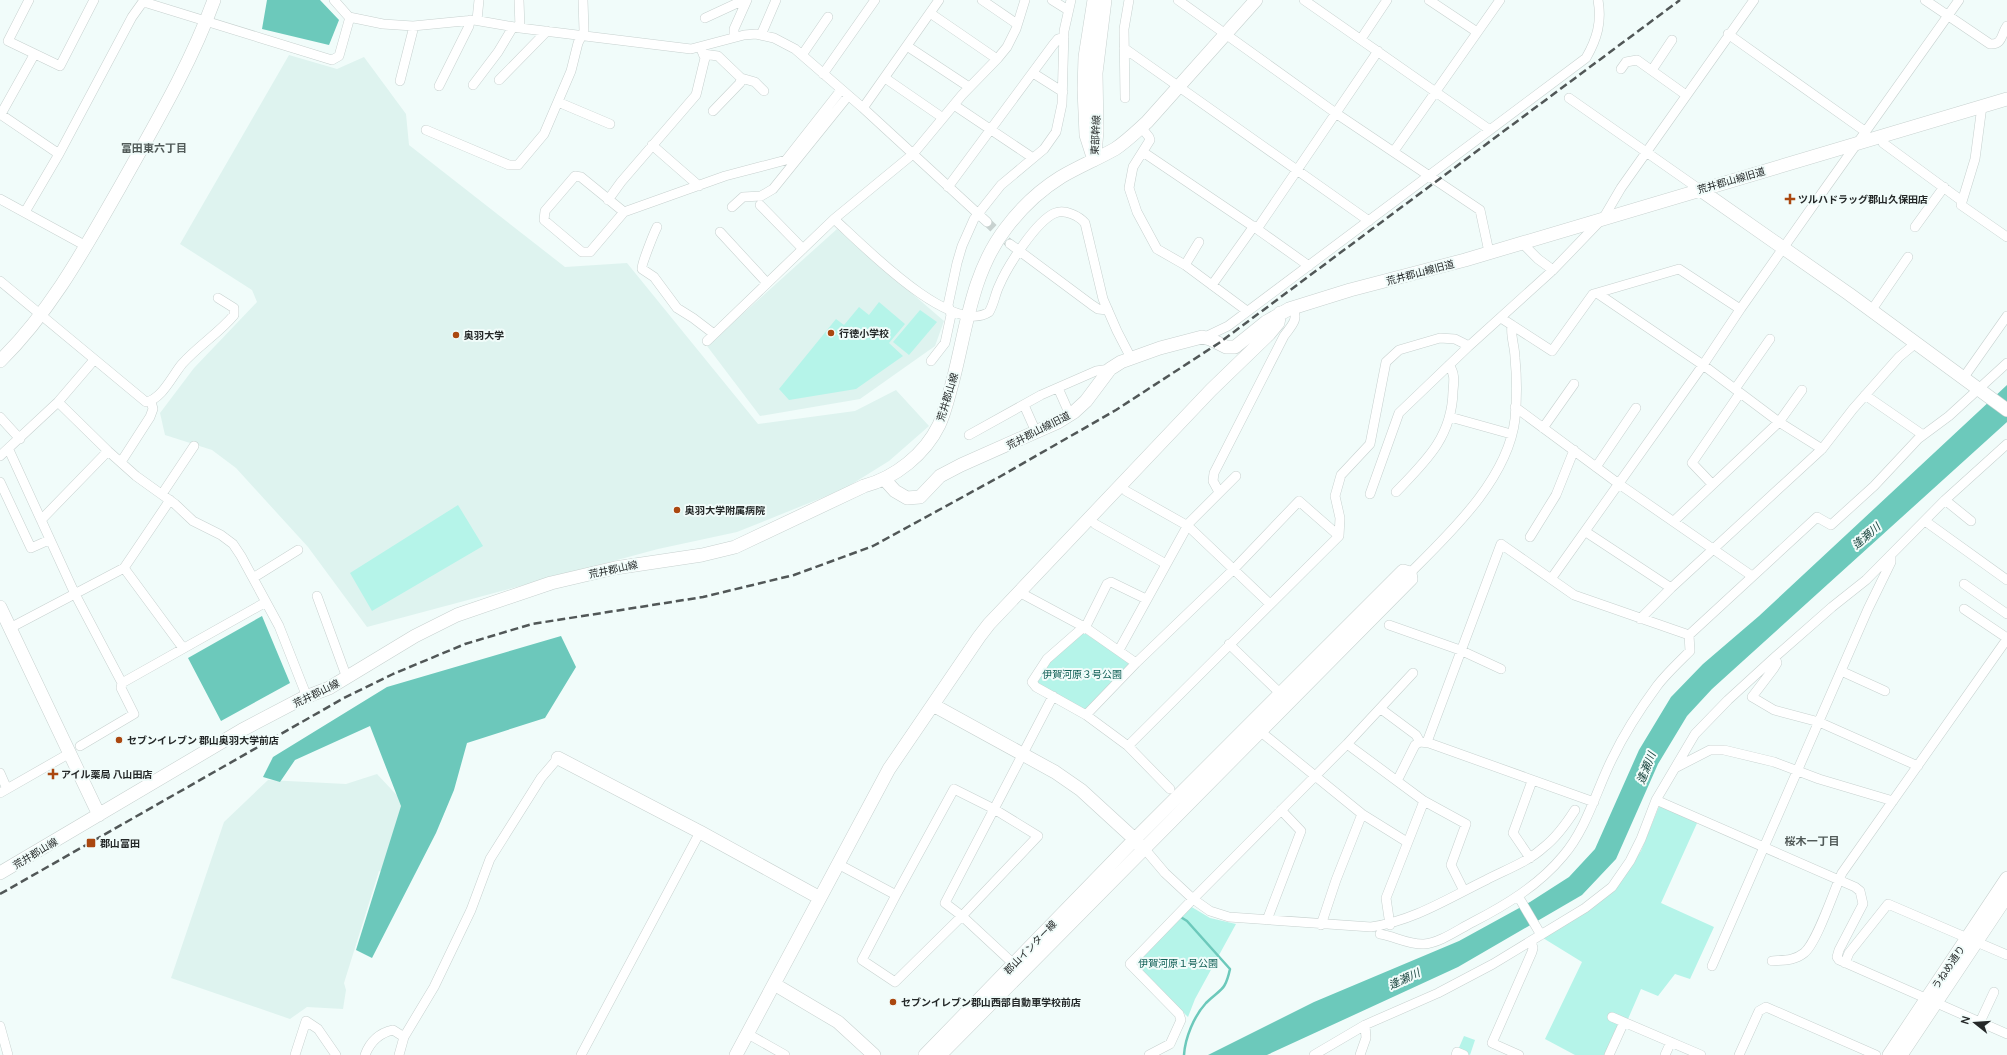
<svg xmlns="http://www.w3.org/2000/svg" width="2007" height="1055" font-family="Manrope,'Noto Sans JP',sans-serif">
  <rect width="100%" height="100%" fill="#f1fcfa"/>
  <path fill="#def3ef" d="M289,55L337,69L364,57L406,114L409,145L565,267L627,263L758,424L855,411L896,390L929,426L889,461L844,489L737,532L658,549L367,627L308,547L236,468L212,450L165,435L160,413L194,368L257,302L252,290L180,244Z
    M837,229L944,321L935,346L860,399L760,416L707,346Z
    M377,774L406,805L384,872L379,871L344,983L346,990L343,1009L307,1007L290,1019L171,978L224,822L268,780L346,784Z"/>
  <path fill="#b5f4e9" d="M879,302L905,324L889,343L903,356L856,389L789,400L779,389L836,319L844,325L859,307L869,315Z
    M920,310L937,322L909,355L893,342Z
    M458,505L483,546L372,611L350,573Z
    M1082,634H1086L1129,662L1130,666L1089,709H1084L1037,684V679L1050,661Z
    M1660,804L1698,821L1661,903L1714,927L1690,979L1675,974L1658,996L1641,989L1628,1019L1606,1055H1575L1545,1039L1582,962L1543,938L1616,886L1641,851Z
    M1190,906L1210,918L1236,924L1195,999L1188,1017L1134,964Z
    M1464,1036L1475,1040L1470,1055L1458,1050Z"/>
  <path fill="#6cc8bb" d="M561,636L576,667L545,718L467,743L454,790L436,833L372,958L356,950L401,806L370,726L295,760L280,782L263,777L273,757L387,687Z"/>
  <path fill="#6cc9bb" d="M267,0H320L339,20L329,45L262,29Z
    M2007,385V422L1712,689L1687,716L1658,764L1616,859L1582,895L1458,967L1267,1055H1208L1314,1002L1459,941L1530,902L1569,877L1595,849L1639,750L1671,697L1703,664L1759,616Z
    M262,616L290,683L221,721L188,658Z"/>
  <g fill="none" stroke-linecap="round" stroke-linejoin="round">
    <path stroke="#6cc9bb" stroke-width="2.5" d="M1179,916L1187,921L1230,969C1225,992 1221,988 1206,1003C1194,1016 1185,1038 1184,1055"/>
    <path stroke="#c8d2d0" stroke-width="9" stroke-dasharray="9 4.5" stroke-linecap="butt" d="M987,222L1010,244"/>
    <g stroke="#c7d1cf" stroke-width="10">
      <path id="street" d="M29,0L8,41L60,66L94,0
        M334,0L349,17L383,24L413,26L474,20L520,28L691,49L744,35L756,34L774,38L795,49L863,108L987,222
        M519,0L520,28
        M982,0L1017,24
        M1052,0L1068,10
        M1178,0L1337,114L1480,210L1489,252
        M1304,0L1490,130
        M1429,0L1477,32
        M1925,0L1990,44C2003,45 2001,34 2007,26
        M930,13L997,59
        M705,18L744,0
        M477,20L479,0
        M1728,34L1866,132
        M761,35L776,0
        M734,37V29L747,0
        M1361,39L1387,0
        M907,46L969,87
        M1124,48L1369,221
        M703,54L718,56L741,78L740,83L713,111
        M802,55L828,17
        M1621,69L1626,62L1637,60L1686,95
        M1652,70L1672,40
        M1033,73L1063,92
        M823,74L875,0
        M741,78L755,82L764,91
        M885,78L943,118
        M499,80L547,31
        M400,81L414,26
        M473,85L498,52L513,27
        M439,86L469,26L470,20
        M1125,98L1124,29L1129,0
        M1569,98L1699,189
        M558,102L610,124
        M954,105L1033,158
        M1982,106L1975,159L1961,205L2007,237
        M863,108L939,0
        M0,114L59,154
        M1,114L34,55
        M1141,127L1149,137L1150,140L1133,167L1129,188L1137,212L1157,249L1185,265L1247,311
        M426,130L509,165H518L544,134L571,71L578,43L584,31L583,0
        M1882,135L1883,143L1962,201
        M652,145L699,186
        M1394,151L1500,0
        M1143,152L1257,229L1309,266
        M948,187L1053,45L1058,39L1064,37
        M0,199L86,246
        M608,200L621,182L696,95L705,58L700,47
        M760,205L803,249
        M732,207L743,197L761,196L773,189L848,96
        M25,212L59,154L132,17L142,3H147L332,60L339,56L350,17
        M624,212L581,177L575,176L545,211L544,220L582,252H590L624,212L725,176L786,160L841,90
        M834,219C862,244 951,337 989,312C994,304 995,294 999,286C1007,267 1036,221 1055,213C1065,209 1079,216 1085,223L1103,299L1117,331L1131,358
        M657,227C654,233 641,265 642,269L654,277L677,308L693,318L714,334
        M1915,227L1944,187
        M1257,229L1378,51
        M720,232L767,283
        M1521,242L1538,259L1553,270
        M1010,244L1092,305L1098,309L1108,310
        M1185,265L1199,242
        M0,281L146,402C162,399 172,376 182,364C198,346 219,333 234,315V308L218,298
        M1212,285L1254,226
        M1597,293L1679,269L1740,309
        M1871,311L1908,257
        M1501,318L1552,351L1593,294L1597,293L1703,365L1779,422L1822,449
        M1205,337L1228,326L1586,58C1597,39 1602,22 1598,0
        M707,341L834,219L913,154L962,95L998,58L1007,47L1016,29L1025,0
        M931,361L945,343L951,315L948,305L957,263L962,246L974,219L1001,185L1044,149L1056,132L1062,104L1064,31L1071,0
        M1964,377L2007,316
        M1058,388L1070,415
        M1735,389L1770,339
        M1865,395L1923,435
        M58,402L108,451L136,476L175,504L193,521L221,535L233,544L241,556L279,626L307,697
        M1024,405L1036,432
        M1515,407L1619,484L1752,576
        M0,417L20,439
        M1450,417L1511,434
        M1543,428L1574,384
        M969,435L1041,395L1096,371L1110,369
        M9,450L75,594L122,683L121,688L134,714L80,746
        M0,456L58,402L94,360
        M121,462L150,417L153,409L151,401
        M1596,467L1636,408
        M0,482L31,548L49,540
        M1712,484L1692,463L1740,393
        M1126,491L1188,526L1270,604
        M1219,492L1213,481L1214,473L1284,336C1291,326 1299,320 1293,308
        M1396,492C1426,461 1452,437 1453,391C1454,381 1455,373 1449,365
        M162,494L194,446
        M1370,494L1399,413L1469,346L1553,270L1604,217L1621,188L1754,0
        M1945,500L1971,521
        M41,520L108,451
        M1674,521L1779,422L1802,390
        M1925,521L2007,580
        M1095,524L1166,564
        M1586,532L1671,588L1822,449L1853,409L1899,357L1916,343
        M1530,537L1556,495L1574,450
        M124,568L183,648
        M1410,573C1450,533 1508,479 1515,419C1517,399 1517,378 1515,358C1515,347 1510,335 1512,325
        M253,578L298,550
        M1551,579L1703,365L1741,308L1824,190L1959,0
        M1964,584L2007,614
        M1019,592L1086,628L1136,663L1234,569L1299,501L1339,536
        M317,596L347,678
        M1964,609L2007,638
        M1640,619L1671,588
        M1389,625L1460,650L1501,669
        M10,628L124,568L170,500
        M1229,644L1284,697
        M1119,650L1189,523L1236,476
        M1775,657L1777,663L1774,668L1752,697L1774,710L1819,722L1918,766
        M1136,663L1086,715L1036,687L1032,682L1047,659L1087,624L1107,584L1111,582L1146,599
        M1841,671L1885,691
        M1413,673L1347,744L1193,899L1210,911L1229,917L1371,927C1413,921 1449,898 1486,880C1505,870 1528,862 1544,847C1557,837 1566,824 1575,810
        M122,683L266,602
        M1381,709L1416,735L1420,742L1429,743L1594,802
        M1086,715L1128,746L1339,536L1340,518L1335,496L1341,475L1370,444L1386,362L1399,350L1440,338L1455,339L1469,346
        M1261,732L1362,814L1407,842
        M1427,742L1501,544L1574,595L1689,635
        M1347,744L1424,801L1466,824L1451,865L1464,891
        M1128,746L1170,789
        M1675,768L1710,750H1724L1774,762L1819,779L1893,801
        M0,773L7,789
        M1397,781L1415,745L1420,742
        M954,789L994,809L1038,836L962,916L895,982L862,960L896,895Z
        M0,793L70,753
        M1656,800L1855,887L1860,891L1863,904L1839,950L1837,957L1839,960L2007,1034
        M1143,847L1165,873L1193,899L1130,964L1179,1014L1181,1020L1170,1044L1149,1055
        M1530,858L1513,833L1532,781
        M838,864L896,895
        M1518,896L1541,935
        M1267,920L1301,831L1281,810
        M1321,925L1336,880L1362,814
        M1390,925L1386,898L1424,801
        M1380,934C1394,936 1409,945 1424,944C1440,943 1459,929 1473,922C1506,905 1539,885 1563,856C1587,828 1596,791 1612,759C1624,734 1640,709 1657,686C1666,674 1679,662 1690,651L1689,635L1817,517L1831,525L1874,486L1918,439L1949,416L2007,363
        M1772,961C1783,960 1794,961 1804,953C1817,943 1834,890 1842,873L2007,639
        M1845,963L1849,953L1888,904L2007,955
        M1712,966L1868,609L1891,562V557
        M1018,968L962,916L945,903L1053,696
        M1612,1017L1701,1055
        M1980,1022L1994,992
        M0,1026L8,1055
        M748,1034L785,1055
        M295,1055L306,1021L318,1029L336,1055
        M365,1055C370,1042 379,1033 393,1030L404,1037
        M399,1055L404,1037L434,987L471,910L490,859L541,778L558,758
        M581,1055L700,832
        M1314,1055L1365,1025L1438,993L1493,964L1585,908L1612,887L1630,861L1641,839L1656,800L1695,734L1728,700L1775,657L1832,607L1866,580L1945,500L2007,444
        M1360,1055L1366,1038L1365,1025
        M1456,1055L1457,1052L1464,1055
        M1519,1055L1492,1043L1532,952L1533,948L1531,941
        M1609,1055L1624,1022
        M1665,1055L1671,1042
        M1739,1055L1759,1011L1766,1007L1876,1055"/>
    </g>
    <g stroke="#c7d1cf" stroke-width="14">
      <path id="secondary" d="M1095,154L1097,131L1096,73L1105,0
        M1094,160L1086,135L1084,89L1085,57L1094,0
        M1699,189L1849,294L2007,410
        M0,361C51,311 85,248 120,187C154,126 190,66 214,0
        M885,480L895,491L907,498L920,497L940,476L961,465L1058,422L1074,412L1086,401L1110,369L1121,362L1160,348L1202,337L1210,339L1226,347H1235L1266,322L1289,309L1350,290L1465,260L2007,99
        M0,607L99,815
        M933,705L1055,772L1081,790L1141,845
        M558,758L700,832L820,898
        M0,873L242,730L303,698L329,688L415,636L457,615L551,583L615,568L702,555L735,547L864,486C895,478 925,454 939,425C945,412 948,398 952,384C966,332 971,273 1006,228C1021,208 1040,190 1061,177C1078,167 1097,159 1115,149C1127,141 1137,131 1147,122L1256,0
        M774,984L838,1022L874,1055
        M736,1055L889,769L979,637L989,624L1211,390L1269,334L1278,323L1280,313
        M925,1055L1135,839L1403,571L1410,573L1411,579L940,1055
        M1889,1055L2007,878
        M1901,1055L2007,896"/>
    </g>
    <use href="#street" stroke="#fff" stroke-width="9"/>
    <use href="#secondary" stroke="#fff" stroke-width="13"/>
    <path stroke="#515757" stroke-width="2.5" stroke-dasharray="8 4" stroke-linecap="butt" d="M0,894L344,698L393,674L465,644L532,624L703,597L794,575L873,546L1001,476L1116,410L1219,343L1680,0"/>
  </g>
  <g fill="#aa470f" stroke="#f1fcfa" stroke-width="1.5">
    <path d="M1788 193h4v4h4v4h-4v4h-4v-4h-4v-4h4z"/>
    <circle cx="831" cy="333" r="4"/>
    <circle cx="456" cy="335" r="4"/>
    <circle cx="677" cy="510" r="4"/>
    <circle cx="119" cy="740" r="4"/>
    <path d="M51 768h4v4h4v4h-4v4h-4v-4h-4v-4h4z"/>
    <rect x="86" y="838" width="10" height="10" rx="2"/>
    <circle cx="893" cy="1002" r="4"/>
  </g>
  <g text-anchor="middle" stroke-width="4" stroke-linejoin="round" paint-order="stroke">
    <g font-size="10" fill="#242828" stroke="#f1fcfa">
      <text transform="translate(1095 135) rotate(-87)" y="4">東部幹線</text>
      <text transform="translate(1731 180) rotate(-16)" y="4">荒井郡山線旧道</text>
      <text transform="translate(1420 272) rotate(-15)" y="4">荒井郡山線旧道</text>
      <text transform="translate(947 397) rotate(-73)" y="4">荒井郡山線</text>
      <text transform="translate(1038 430) rotate(-27)" y="4">荒井郡山線旧道</text>
      <text transform="translate(613 569) rotate(-12)" y="4">荒井郡山線</text>
      <text transform="translate(316 693) rotate(-26)" y="4">荒井郡山線</text>
      <text transform="translate(35 853) rotate(-31)" y="4">荒井郡山線</text>
      <text transform="translate(1030 947) rotate(-46)" y="4">郡山インター線</text>
      <text transform="translate(1948 967) rotate(-56)" y="4">うねめ通り</text>
    </g>
    <g font-size="10" font-weight="bold" fill="#242828" stroke="#f1fcfa" text-anchor="start">
      <text x="1798" y="203">ツルハドラッグ郡山久保田店</text>
      <text x="839" y="337">行徳小学校</text>
      <text x="464" y="339">奥羽大学</text>
      <text x="685" y="514">奥羽大学附属病院</text>
      <text x="127" y="744">セブンイレブン 郡山奥羽大学前店</text>
      <text x="61" y="778">アイル薬局 八山田店</text>
      <text x="100" y="847">郡山富田</text>
      <text x="901" y="1006">セブンイレブン郡山西部自動車学校前店</text>
    </g>
    <g font-size="10" fill="#115f56" stroke="#f1fcfa">
      <text x="1082" y="678">伊賀河原３号公園</text>
      <text x="1178" y="967">伊賀河原１号公園</text>
    </g>
    <g font-size="11" font-weight="bold" fill="#515a58" stroke="#f1fcfa">
      <text x="154" y="152">富田東六丁目</text>
      <text x="1812" y="845">桜木一丁目</text>
    </g>
    <g font-size="11" font-style="italic" fill="#1c4640" stroke="#f1fcfa">
      <text transform="translate(1866 536) rotate(-41)" y="4">逢瀬川</text>
      <text transform="translate(1646 768) rotate(-69)" y="4">逢瀬川</text>
      <text transform="translate(1404 979) rotate(-25)" y="4">逢瀬川</text>
    </g>
  </g>
  <g transform="translate(1975 1023) rotate(287)" stroke="#f1fcfa" stroke-width="3" paint-order="stroke">
  <path d="M0-3L7 15L0 10L-7 15Z" fill="#242828"/>
  <text y="-6" font-size="11" font-weight="bold" text-anchor="middle" fill="#242828">N</text>
  </g>
</svg>
